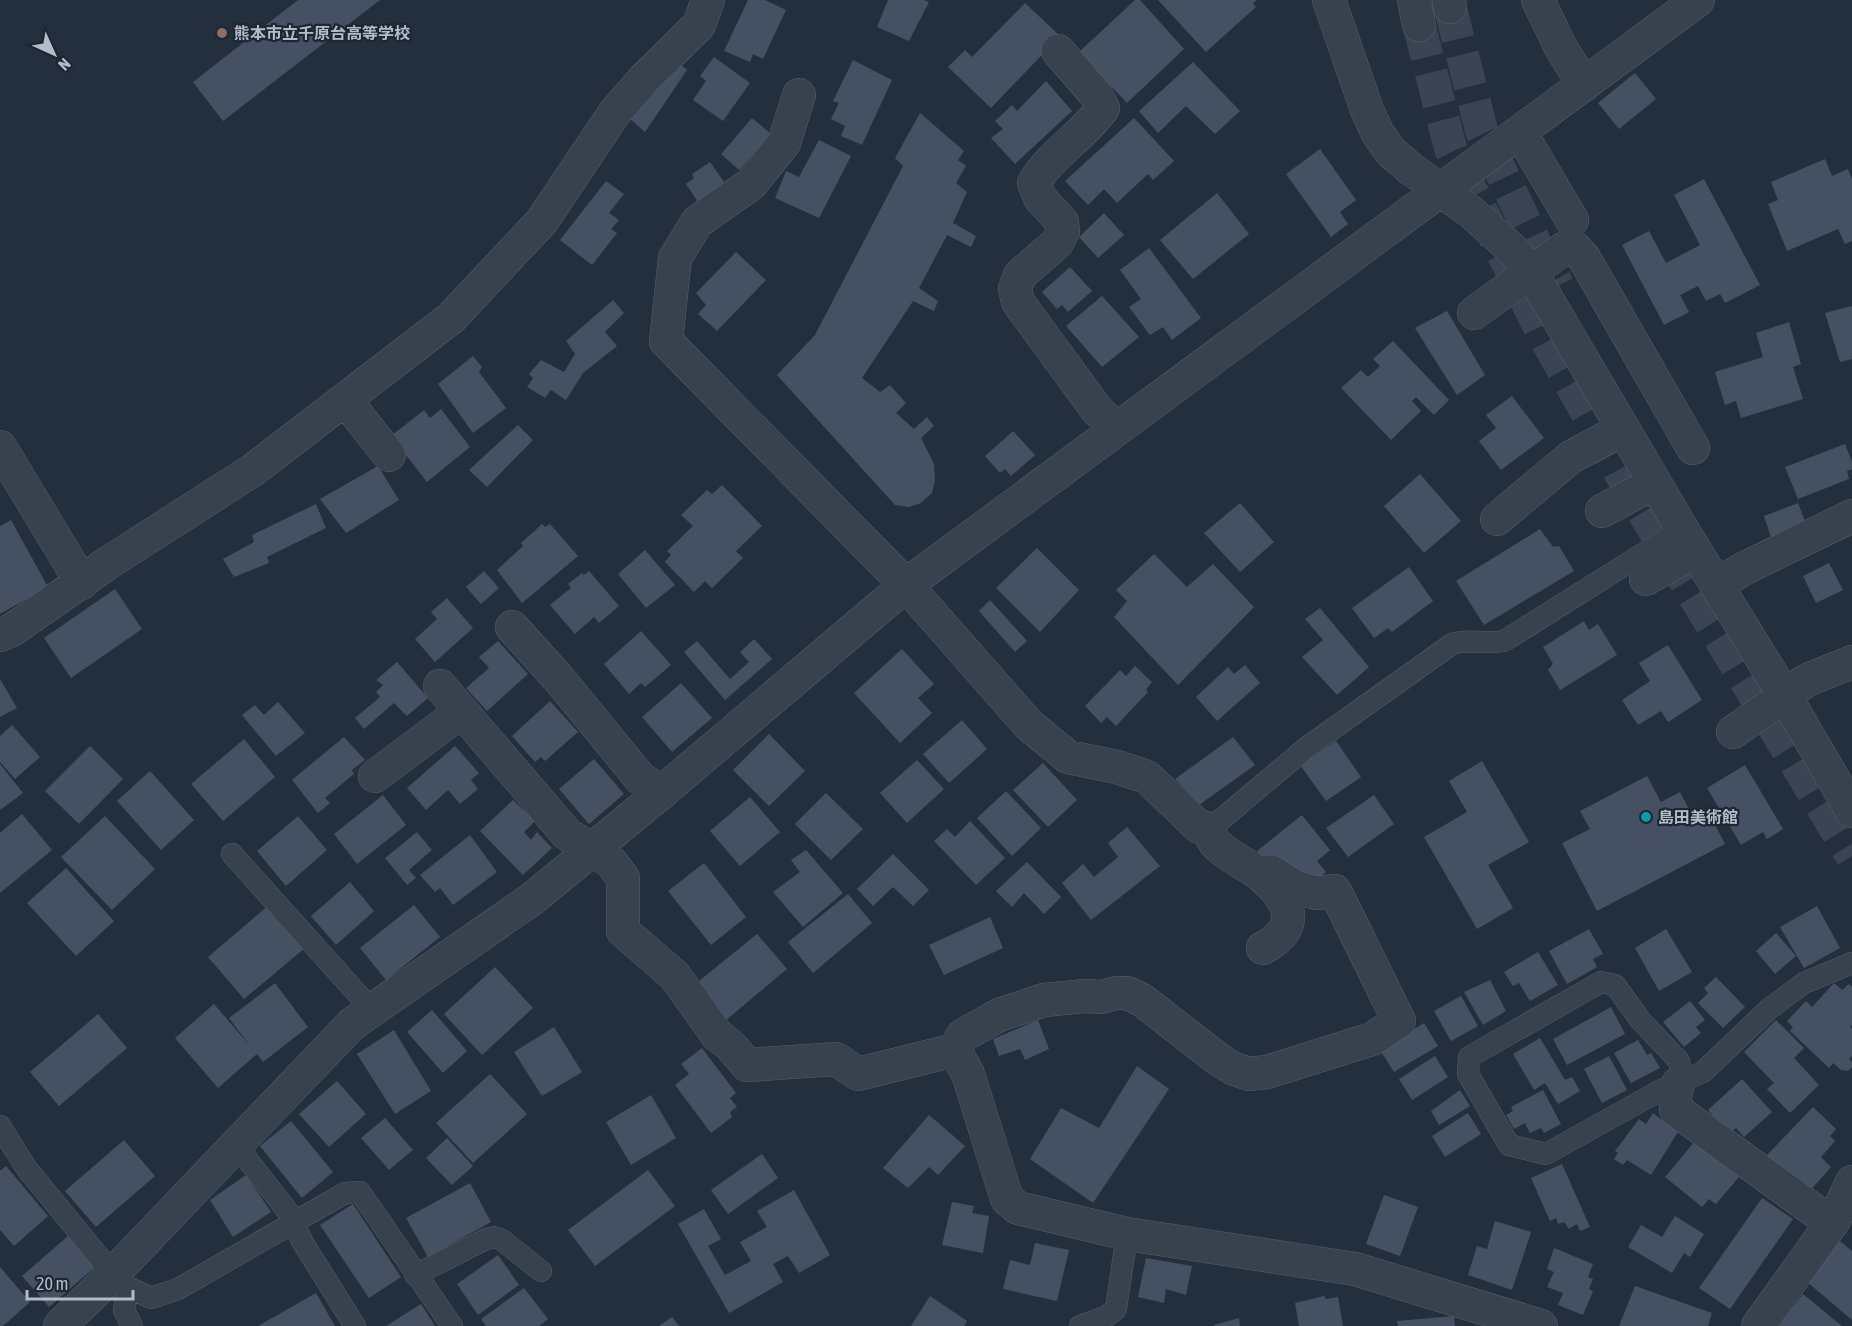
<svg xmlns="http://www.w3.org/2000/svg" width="1852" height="1326" font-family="'Asap Condensed','Noto Sans JP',sans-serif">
  <rect width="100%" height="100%" fill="#242f3e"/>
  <path fill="#455162" d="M298,0H380L223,121L193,82Z
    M748,0H765L786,10L763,59L753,54L750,62L724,51Z
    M888,0H924L929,2L909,41L877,27Z
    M1135,0H1140L1184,49L1127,103L1079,52Z
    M1158,0H1257L1253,3L1256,7L1206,52Z
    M1025,3L1060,36L991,108L948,67L965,50L972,57Z
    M714,57L750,83L723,121L693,100L706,81L700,76Z
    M853,60L892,80L862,145L841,136L845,126L831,119L839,103L833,101Z
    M1193,62L1240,111L1215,134L1186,106L1158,133L1139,111Z
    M680,64L687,70L645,132L630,119Z
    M1635,73L1656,99L1619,129L1598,103Z
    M1046,81L1072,111L1015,164L991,138L1003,129L995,121L1012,105L1017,111Z
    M920,113L964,151L958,160L966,166L956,183L967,192L953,223L976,236L971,247L947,235L919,288L938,301L934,311L913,301L862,378L880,392L890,385L906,403L896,413L914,429L927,417L934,426L921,438L934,464L935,480L932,493L921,503L909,507L895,505L777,375L815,335L903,166L895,158Z
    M752,118L771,134L739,170L721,154Z
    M1134,118L1174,161L1153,180L1148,174L1117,203L1104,189L1088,205L1065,181Z
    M819,140L851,156L819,218L775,198L786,171L799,177Z
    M1320,149L1356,200L1340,212L1348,224L1331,237L1286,174Z
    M1825,159L1832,176L1848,169L1852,179V241L1845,244L1838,229L1787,251L1768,204L1778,200L1771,182Z
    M710,162L724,182L698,202L686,184L694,178L692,174Z
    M1704,179L1760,285L1725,303L1720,294L1706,301L1698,286L1680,295L1689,312L1664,325L1622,245L1649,231L1666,263L1700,245L1674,195Z
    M606,181L624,194L609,213L619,220L611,229L617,233L592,265L560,240Z
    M1217,193L1249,234L1193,279L1160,240Z
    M1104,213L1124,235L1098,258L1079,237Z
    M1149,248L1201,318L1172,340L1163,327L1150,335L1129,307L1141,299L1120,270Z
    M736,252L766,280L717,331L698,314L706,305L696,293Z
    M1070,267L1092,291L1068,312L1062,305L1057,309L1042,292Z
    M1102,296L1139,337L1102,367L1066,326Z
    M613,300L624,313L605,332L617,346L583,373L566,400L551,390L545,398L527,387L533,378L529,374L541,360L564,372L575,354L566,341Z
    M1852,306V359L1840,362L1825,313Z
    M1447,311L1485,375L1457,395L1415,328Z
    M1789,322L1801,364L1793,367L1803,399L1741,418L1736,401L1725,405L1715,372L1763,357L1756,333Z
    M1393,341L1449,400L1434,415L1416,397L1412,401L1421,411L1391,440L1341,388L1361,370L1368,377L1380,366L1373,359Z
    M473,356L482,367L479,372L506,408L473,433L438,384Z
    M1512,396L1544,438L1501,470L1479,441L1496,428L1486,415Z
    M441,409L470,447L427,482L391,436L424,410L430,418Z
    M518,425L533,440L487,487L469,470Z
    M1013,431L1035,455L1011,476L1005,469L1000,473L985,456Z
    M1845,444L1852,462V469L1847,471L1849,479L1798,499L1785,467Z
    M378,466L399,500L346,533L320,499Z
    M1420,474L1461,521L1424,553L1384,506Z
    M722,485L762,526L736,551L743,558L712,588L705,581L694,592L665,562L671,555L667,551L693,526L681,515L707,490L712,494Z
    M1240,503L1274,542L1240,572L1204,533Z
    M1798,503L1805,521L1771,537L1764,516Z
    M316,504L326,528L267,557L269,563L234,577L223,559L254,542L252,535Z
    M11,520L48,587L0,614V526Z
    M542,524L545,527L550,524L578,556L522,603L497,570L523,546L521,543Z
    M1540,529L1553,547L1559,546L1574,571L1484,625L1456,581Z
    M1037,548L1079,590L1040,632L996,588Z
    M645,550L675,585L646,608L618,574Z
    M1154,554L1187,587L1213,564L1254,607L1178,685L1114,617L1127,601L1116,590Z
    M1829,563L1843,590L1816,603L1803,576Z
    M1409,567L1433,601L1392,632L1388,628L1374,638L1352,608Z
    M484,571L499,588L481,604L466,587Z
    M589,571L619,606L599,623L594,617L575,634L550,605L571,588L568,584L582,573L584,575Z
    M115,589L142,629L71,678L44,638Z
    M447,598L473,628L435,662L415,639L437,619L431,612Z
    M990,600L1027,641L1015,652L979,611Z
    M1320,608L1369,667L1337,695L1302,657L1323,640L1305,619Z
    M1584,621L1589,630L1598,624L1617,655L1560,690L1548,670L1553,664L1543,647Z
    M641,631L671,665L645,687L641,683L629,694L604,664Z
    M754,639L772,659L725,700L684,652L697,641L730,679L749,662L740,652Z
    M498,641L528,674L487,711L466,688L489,668L479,657Z
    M1668,645L1702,700L1668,722L1661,711L1638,725L1622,700L1650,681L1639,663Z
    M902,649L934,684L918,698L932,713L900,743L854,693Z
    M397,662L428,698L407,716L394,703L364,729L355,718L380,697L376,692L383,685L376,680Z
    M1245,665L1260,683L1217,721L1196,697L1228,667L1234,674Z
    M1135,666L1152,682L1146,690L1148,692L1116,726L1107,717L1101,723L1085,706L1120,670L1126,676Z
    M0,679L17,708L0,717Z
    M681,683L712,718L672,752L642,717Z
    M550,701L578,732L545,761L541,757L535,762L512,736Z
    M278,702L305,733L276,756L242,715L255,705L264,715Z
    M962,720L987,749L949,783L923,754Z
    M12,725L40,757L15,779L0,762V736Z
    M769,734L805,771L769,806L733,770Z
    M344,737L365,760L352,770L354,774L325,798L330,803L318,813L292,780Z
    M1233,737L1255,765L1199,805L1175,779Z
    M244,739L275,777L223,821L191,784Z
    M1336,741L1361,777L1326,801L1300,765Z
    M90,746L123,779L79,824L45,791Z
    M455,746L479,773L471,780L478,789L460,804L448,790L426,810L407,788Z
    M594,759L624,794L589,824L559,789Z
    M917,760L944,789L907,823L880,793Z
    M1482,761L1529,842L1488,865L1513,908L1477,929L1424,837L1467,812L1449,781Z
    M1043,763L1077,800L1048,827L1013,790Z
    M0,764L23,793L0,810Z
    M1745,765L1783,829L1767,839L1763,832L1741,845L1707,788Z
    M150,771L194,820L161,850L117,801Z
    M1647,776L1661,802L1680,792L1693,817L1707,809L1725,844L1597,911L1562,843L1590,829L1580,811Z
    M1006,791L1041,828L1012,856L977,818Z
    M826,793L863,829L831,860L795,824Z
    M383,795L406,825L357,864L334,834Z
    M1374,795L1394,824L1348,857L1326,828Z
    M750,797L780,832L740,866L710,831Z
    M513,800L535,821L524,832L531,840L537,832L552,848L523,875L480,831Z
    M22,814L52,850L0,893V833Z
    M1302,815L1330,850L1317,861L1326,872L1309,886L1268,863L1257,851Z
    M105,816L155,869L112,910L61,857Z
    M298,816L327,850L286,886L257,851Z
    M970,821L1005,858L976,885L934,841L947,829L955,837Z
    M1127,827L1160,866L1091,920L1062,883L1083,864L1094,877L1118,857L1108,843Z
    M417,832L432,850L409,870L416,878L407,885L385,858Z
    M470,835L497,872L453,905L440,888L435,892L420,875Z
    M806,850L843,893L803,927L773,892L800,872L791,860Z
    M893,854L929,890L913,906L893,887L873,906L857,889Z
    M1027,862L1061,897L1044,914L1024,893L1012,907L996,891Z
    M704,863L746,917L711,945L668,891Z
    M66,868L114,921L76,956L27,903Z
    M350,882L374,911L336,945L311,916Z
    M848,894L872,923L813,973L788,942Z
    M269,905L305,948L244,999L208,957Z
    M414,905L440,937L386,980L360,948Z
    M1817,906L1840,948L1804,968L1780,927Z
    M990,917L1003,948L944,975L929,945Z
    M1589,929L1603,954L1593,959L1597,967L1567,984L1549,951Z
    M1666,929L1692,972L1659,991L1635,948Z
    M1776,933L1796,956L1775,974L1756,951Z
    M757,934L787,969L725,1021L694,985Z
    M1538,952L1558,985L1530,1001L1519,983L1513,986L1504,972Z
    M495,967L533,1008L482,1055L444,1014Z
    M1716,977L1745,1007L1723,1028L1698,1003L1708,993L1704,988Z
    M1490,980L1506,1011L1483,1025L1464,992Z
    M275,983L308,1027L263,1062L257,1054L218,1088L175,1038L214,1004L250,1046L229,1018Z
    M1834,983L1842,990L1849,984L1852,987V1025L1850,1027L1852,1029V1056L1849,1059L1852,1062V1067L1848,1071L1841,1070L1833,1063L1829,1068L1790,1031L1793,1027L1787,1021L1806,1001L1812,1007Z
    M1461,996L1478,1026L1451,1041L1434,1011Z
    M1690,1001L1705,1020L1696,1027L1701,1033L1684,1047L1663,1022Z
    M1611,1007L1625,1034L1567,1065L1553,1039Z
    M432,1010L467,1051L443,1073L407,1032Z
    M98,1014L127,1048L59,1106L30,1072Z
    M1038,1020L1049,1049L1025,1060L1020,1049L999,1056L993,1039Z
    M1776,1020L1804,1048L1794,1058L1819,1085L1790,1113L1767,1089L1774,1083L1744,1052Z
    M1424,1023L1438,1046L1394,1072L1380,1050Z
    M554,1027L582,1072L542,1096L514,1052Z
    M394,1030L431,1091L395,1114L357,1054Z
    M1540,1038L1565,1080L1572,1077L1580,1091L1558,1104L1545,1083L1534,1090L1513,1054Z
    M1638,1040L1647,1055L1651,1053L1660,1068L1631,1083L1614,1053Z
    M702,1048L736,1093L730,1098L737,1107L730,1112L732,1117L711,1133L675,1085L689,1074L681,1064Z
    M1435,1056L1448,1077L1412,1100L1399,1079Z
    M1609,1056L1627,1090L1602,1103L1584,1069Z
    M1137,1066L1169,1089L1093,1203L1030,1159L1061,1108L1099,1128Z
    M490,1074L527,1114L473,1163L436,1123Z
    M1742,1079L1772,1112L1744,1137L1736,1128L1729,1134L1708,1110Z
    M337,1081L366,1114L329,1147L299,1114Z
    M1460,1090L1470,1106L1439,1125L1431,1111Z
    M1543,1090L1561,1124L1544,1133L1541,1128L1530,1133L1525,1123L1514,1129L1506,1115L1513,1111L1511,1107Z
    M651,1095L676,1138L631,1165L606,1122Z
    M1813,1107L1836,1129L1830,1136L1835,1141L1821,1157L1831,1167L1808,1193L1767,1155Z
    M1468,1113L1481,1134L1445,1157L1432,1136Z
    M1653,1113L1678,1132L1651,1175L1627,1160L1623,1165L1614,1159L1618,1153L1615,1151L1639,1119L1646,1124Z
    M929,1115L965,1146L938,1175L929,1167L908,1188L883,1168Z
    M385,1118L413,1150L389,1170L361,1138Z
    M291,1121L333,1172L302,1198L260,1146Z
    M447,1138L473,1166L452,1185L426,1158Z
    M124,1140L155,1176L96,1227L65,1191Z
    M1695,1141L1739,1177L1716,1204L1709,1199L1702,1207L1665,1177Z
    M762,1154L778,1178L728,1214L711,1190Z
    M1562,1164L1590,1227L1580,1231L1577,1224L1569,1229L1564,1222L1558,1224L1556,1218L1550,1221L1531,1178Z
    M6,1166L48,1216L14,1246L0,1230V1171Z
    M648,1170L675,1206L595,1266L568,1230Z
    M246,1175L271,1212L233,1237L210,1200Z
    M470,1183L491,1222L428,1257L406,1218Z
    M794,1190L830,1255L799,1273L788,1256L773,1264L783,1282L729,1313L678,1224L704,1209L721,1239L708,1246L725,1275L751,1261L740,1242L767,1227L757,1211Z
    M1384,1195L1418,1207L1400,1256L1366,1244Z
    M1762,1198L1793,1219L1730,1309L1699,1288Z
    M952,1202L974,1206L972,1213L989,1216L983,1253L942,1245Z
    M353,1204L401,1277L369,1298L320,1225Z
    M1675,1216L1704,1234L1690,1257L1684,1253L1672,1273L1628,1247L1641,1225L1662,1237Z
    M1495,1221L1531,1232L1512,1290L1468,1275L1477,1246L1487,1249Z
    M68,1236L95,1267L49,1307L22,1276Z
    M1840,1241L1852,1251V1320L1806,1281Z
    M1035,1243L1069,1250L1057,1301L1003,1289L1010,1260L1030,1265Z
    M1554,1248L1593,1264L1588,1277L1593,1279L1589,1289L1593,1291L1583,1315L1558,1305L1563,1293L1547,1287L1554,1272L1547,1269Z
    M498,1255L519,1285L478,1315L457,1284Z
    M1146,1258L1192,1266L1186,1295L1166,1289L1164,1303L1138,1297Z
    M0,1267L30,1302L3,1326H0Z
    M1635,1286L1712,1313L1708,1326H1619Z
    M524,1288L548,1319L539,1326H486L481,1319Z
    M316,1293L335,1326H258Z
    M1803,1294L1842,1326H1778Z
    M930,1296L967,1321L964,1326H911Z
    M1324,1296L1326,1299L1338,1297L1343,1326H1299L1295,1303Z
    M421,1304L435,1326H386Z
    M1454,1316L1455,1326H1398L1397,1321Z
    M672,1317L679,1326H659Z
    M1239,1318L1240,1326H1214V1325Z"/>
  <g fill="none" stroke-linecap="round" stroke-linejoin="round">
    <path stroke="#3a4453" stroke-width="33" stroke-dasharray="33 16" stroke-linecap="butt" d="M1450,7L1482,132L1536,245L1558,286
      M1419,25L1451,150L1542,332L1627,485L1852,856"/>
    <g stroke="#565f6c" stroke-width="22">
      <path id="service" d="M1207,828L1217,823L1306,748L1452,644C1472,638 1483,645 1504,641L1682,529
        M232,854L372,1010
        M1678,1084L1681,1074L1679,1061L1641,1021L1615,985L1601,982L1469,1057L1468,1074L1509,1145L1546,1154L1659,1091L1703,1072L1769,1009L1804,983L1852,963
        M0,1126L27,1169L113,1274L128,1287L151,1298L178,1289L345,1193L360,1192L452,1326
        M236,1145L289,1213L303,1243L355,1326
        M415,1275L486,1239L494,1237L502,1240L541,1271
        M128,1287L124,1310L132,1326
        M1080,1326L1107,1316L1116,1309L1127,1234"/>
    </g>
    <g stroke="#565f6c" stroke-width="34">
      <path id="minor" d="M1329,0L1367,110L1377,132L1391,152L1411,169L1471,212L1514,251L1531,272L1682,529L1785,696L1852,811
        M1538,0L1561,48L1584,85
        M1058,51L1097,96L1103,108C1083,136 1051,154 1034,183L1040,198L1062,222L1063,231L1057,243L1020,275L1015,289L1018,302L1097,410L1117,429
        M799,95L784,143L751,184L697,222L675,258L666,341L906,585L1029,725L1068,757L1117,767L1147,777L1199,827L1207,828C1210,834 1212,839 1216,844C1227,856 1245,863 1258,873C1288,897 1305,926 1263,948
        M1520,132L1572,220
        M1474,313L1563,249L1574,247L1584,258L1693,448
        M346,401L389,455
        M0,447L82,583
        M1602,511L1654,483
        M1497,519L1571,457L1623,429
        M1646,579L1695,551
        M1716,585L1745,568L1852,516
        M512,627L559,679L640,778L662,792
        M0,635L12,630L108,563L253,470L451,318L542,221L615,112L644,79L699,25L708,0
        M440,686L567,834L611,862L623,878V931L675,976L717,1035L731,1046L747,1065L836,1059L858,1074L955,1050L968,1074L1007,1199L1018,1208L1127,1234L1355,1269L1541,1326
        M1733,732L1807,680L1852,662
        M375,776L462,711
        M955,1050L962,1036L999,1015L1044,1000L1085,996L1102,997L1116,993H1127L1142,1000L1218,1059L1232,1068L1249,1074L1267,1072L1372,1039L1399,1021L1335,891L1316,893L1295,887L1272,872L1264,873
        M1678,1084L1675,1097L1676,1110L1819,1214L1834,1220
        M60,1326L113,1274L352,1024L532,899L662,792L906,585L1698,0
        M1758,1326L1834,1220L1852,1182"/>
    </g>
    <g stroke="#565f6c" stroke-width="34">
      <path id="tertiary" d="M1414,0L1419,25
        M1449,0L1450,7"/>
    </g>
    <use href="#service" stroke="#38414e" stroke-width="21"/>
    <use href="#minor" stroke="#38414e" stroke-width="33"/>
    <use href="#tertiary" stroke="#38414e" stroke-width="33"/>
  </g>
  <circle fill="#8d6e63" stroke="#1d2633" stroke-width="2" cx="222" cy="33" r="6"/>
  <circle fill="#0f9aa8" stroke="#1d2633" stroke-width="2" cx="1646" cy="817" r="6"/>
  <g text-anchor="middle" stroke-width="4.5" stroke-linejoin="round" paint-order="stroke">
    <g font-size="16" font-weight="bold" fill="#b4bcc9" stroke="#1d2633" text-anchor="start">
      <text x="234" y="39">熊本市立千原台高等学校</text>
      <text x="1658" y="823">島田美術館</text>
    </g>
  </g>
  <g transform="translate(54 54) rotate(135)" stroke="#1d2633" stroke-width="4.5" paint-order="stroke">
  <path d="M0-4.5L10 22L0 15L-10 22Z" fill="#b4bcc9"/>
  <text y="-9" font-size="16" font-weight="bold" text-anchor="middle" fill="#b4bcc9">N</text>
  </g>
  <path d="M27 1290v9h106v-9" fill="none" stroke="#b4bcc9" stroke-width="3"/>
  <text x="36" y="1290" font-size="18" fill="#b4bcc9" stroke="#1d2633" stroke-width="4.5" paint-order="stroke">20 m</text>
</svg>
